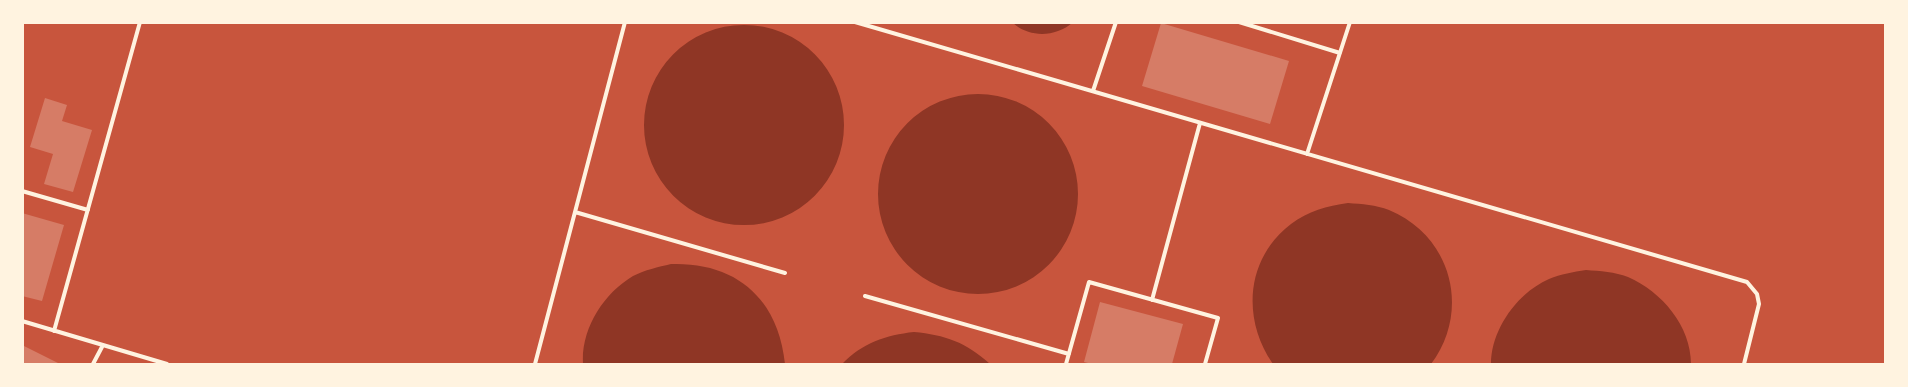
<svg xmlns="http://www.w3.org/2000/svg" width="1908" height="387" font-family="Karla,sans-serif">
  <rect width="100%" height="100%" fill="#c8553d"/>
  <path fill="#8f3625" d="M1013,23H1072C1056,37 1029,38 1013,23Z
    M644 125a100 100 0 1 1 200 0a100 100 0 1 1-200 0Z
    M878 194a100 100 0 1 1 200 0a100 100 0 1 1-200 0Z
    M1348,203C1362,204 1376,205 1389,210C1452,236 1471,311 1431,364H1273C1242,320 1245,259 1291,224C1308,211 1327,206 1348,203Z
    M671,264C737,262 778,299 785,364H583C581,329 603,294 633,276C645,270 658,267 671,264Z
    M1586,270C1600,271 1615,272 1628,277C1662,292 1691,326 1691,364H1491C1491,330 1517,293 1549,279C1561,274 1573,272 1586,270Z
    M914,332C945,335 966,342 990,364H842C862,343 886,335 914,332Z"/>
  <path fill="#d67c66" d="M1161,23L1289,61L1270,124L1142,86Z
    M45,98L67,105L62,121L92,130L73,192L44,184L53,154L30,147Z
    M22,213L64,225L42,301L22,296Z
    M1100,302L1183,324L1172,364H1092L1084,362Z
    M22,345L60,364H22Z"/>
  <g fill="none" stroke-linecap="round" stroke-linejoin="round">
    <path stroke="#fff3e0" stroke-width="4" d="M855,22L1747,282L1757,294L1759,304L1744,364
      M1239,22L1340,53
      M1093,91L1116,22
      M1307,154L1350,22
      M22,191L88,210
      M575,212L785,273
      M865,296L1069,354
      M1152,300L1200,123
      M22,321L167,364
      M54,331L140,22
      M93,364L103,345
      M535,364L625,22
      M1066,364L1089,282L1218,318L1205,364"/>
  </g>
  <rect width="1908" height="387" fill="none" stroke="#fff3e0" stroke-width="48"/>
</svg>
